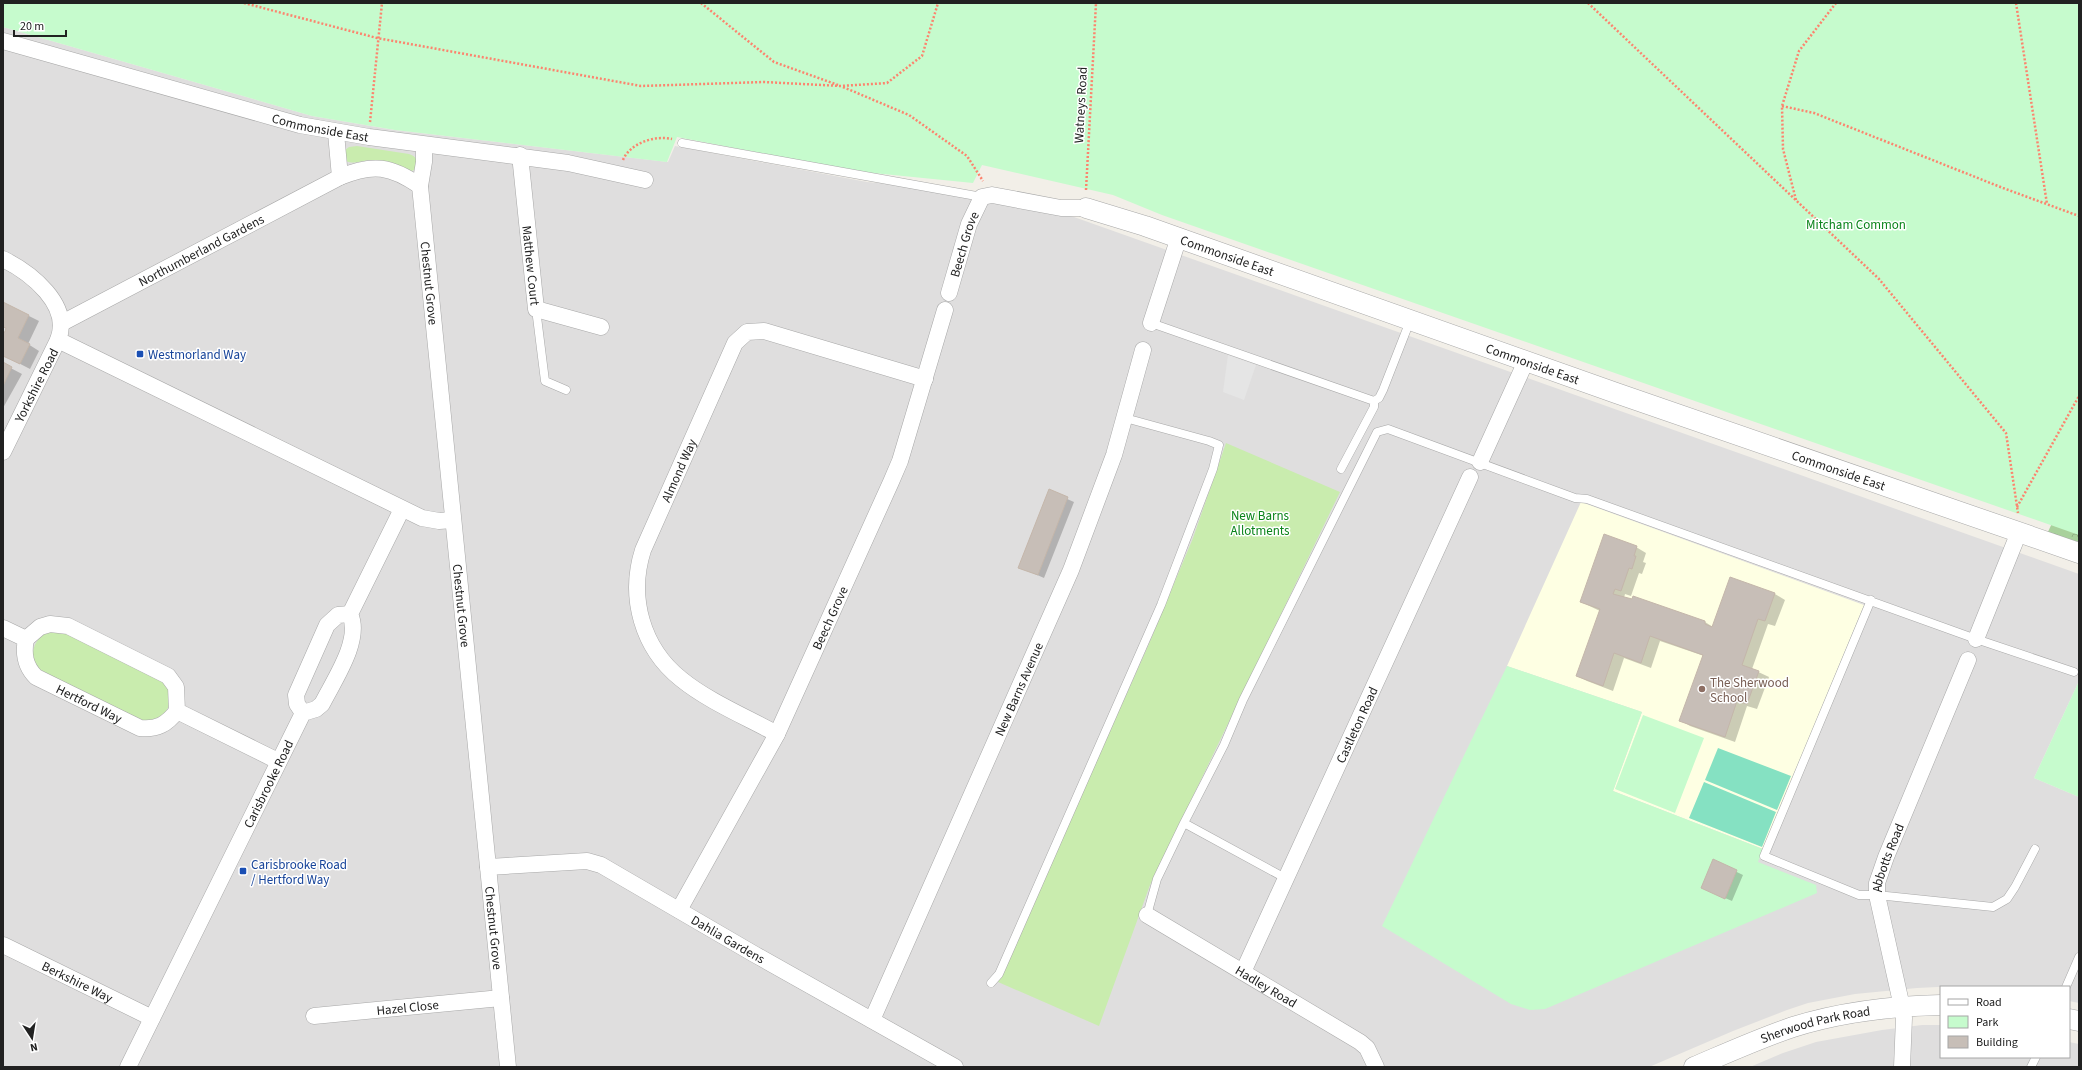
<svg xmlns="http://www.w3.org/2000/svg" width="2082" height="1070" font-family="'Source Sans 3',sans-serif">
  <defs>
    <pattern id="forest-crowns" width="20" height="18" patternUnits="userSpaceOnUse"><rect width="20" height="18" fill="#a9d19c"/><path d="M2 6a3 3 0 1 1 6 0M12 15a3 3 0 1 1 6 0" fill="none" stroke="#91b386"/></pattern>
  </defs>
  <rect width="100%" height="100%" fill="#f2efe8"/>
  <path fill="#dfdede" d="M3,27L312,116L394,130L668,162L675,146L867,182L966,191L1074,217L2079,574V681L2034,778L2079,797V1003L2069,1001V987L1958,986L1917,988L1855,994L1808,1003L1787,1010L1733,1031L1649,1067H3Z
    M1922,1025H1941V1057H2069V1042L2079,1044V1067H1750L1783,1053L1816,1042L1882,1030Z"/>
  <path fill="#feffe3" d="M1581,502L1864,605L1763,849L1613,791L1642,712L1507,666Z"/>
  <path fill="#c9ecae" d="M357,146L409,154C418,157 418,162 414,170L409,172C397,167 385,160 371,160C362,160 355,165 346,161L345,150L349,147Z
    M1226,443L1340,492L1150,885L1099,1026L998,982L1148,646L1193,538Z
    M62,631L167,683L171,702L164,715L146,722L45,675C29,662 29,646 45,632Z"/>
  <path fill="url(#forest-crowns)" d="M2079,465V542L2047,534Z"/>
  <path fill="#c6fbcd" d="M3,3H2079V535L1162,215L1113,195L982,165L973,183L853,171L677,137L667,162L395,130L312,116L3,27Z
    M1507,666L1642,712L1613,791L1763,849L1758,862L1816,885L1817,893L1545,1009L1530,1010L1511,1004L1382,926Z
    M2079,681V797L2034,778Z
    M1643,715L1704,738L1675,813L1615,789Z"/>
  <path fill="#85e1c2" d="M1718,748L1791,776L1777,810L1705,780Z
    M1704,782L1776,812L1762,847L1689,818Z"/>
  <path fill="#e5e5e5" d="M1228,355L1256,365L1244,400L1223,392Z"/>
  <path fill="#0003" d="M3,303L39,321L28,344L39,351L30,369L3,355V333L5,334L7,329L3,327Z
    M3,364L22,374L3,408Z
    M1049,491L1074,502L1044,578L1019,567Z
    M1636,547L1646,553L1643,562L1646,563L1642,574L1639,573L1631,596L1625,594L1624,598L1705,622L1713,627L1730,579L1775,594L1785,600L1775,626L1768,624L1752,669L1769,677L1757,709L1747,706L1735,742L1690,726L1680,720L1704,656L1660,641L1651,668L1624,658L1613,691L1587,681L1577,676L1600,611L1581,602Z
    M1714,861L1743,875L1732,901L1709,891Z"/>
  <path fill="#c7beb7" stroke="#c4b6aa" d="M3,302L29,315L18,338L30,344L20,364L3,356V332H5L6,328L3,327Z
    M3,362L12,367L3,386Z
    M1049,489L1068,497L1038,575L1018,568Z
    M1604,534L1637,546L1634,556H1636L1632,569L1629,568L1621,591L1615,589L1613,594L1632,599L1633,596L1705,621V624L1712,627L1730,577L1775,593L1765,621L1758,619L1742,665L1759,671L1747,704L1737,701L1725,737L1679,721L1703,655L1650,636L1641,663L1614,653L1603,686L1576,676L1600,609L1580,602Z
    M1713,859L1737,870L1725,899L1701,888Z"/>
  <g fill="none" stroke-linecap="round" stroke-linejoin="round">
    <g stroke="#a8a8a8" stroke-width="9">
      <path id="service" d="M682,143L982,197
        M536,309L545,381L566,390
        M1151,323L1374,401L1379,398L1383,390L1410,321
        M1341,469L1374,407V401
        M1871,600L1764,856L1859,895H1877L1993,907L2007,899L2015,887L2035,849
        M1287,879L1184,823L1224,745L1243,700L1377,432L1388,429L1575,498L1587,499L1976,639L2074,672
        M1147,915L1157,879L1184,823
        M991,983L999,974L1161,605L1213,469L1219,445L1209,441L1125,418
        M2066,987L2079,957
        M2031,1067L2036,1057"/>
    </g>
    <g stroke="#a8a8a8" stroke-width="17">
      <g id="minor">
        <path id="s1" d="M3,41L300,125L369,137L568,163L645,180"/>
        <path id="s2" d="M424,145V162L420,186L508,1067"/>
        <path id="s3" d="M520,155L536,309L601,327"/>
        <path d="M340,177C373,163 391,166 420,186"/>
        <path d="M3,259C31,273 72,305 58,340L3,452"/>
        <path id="s4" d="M949,293L969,224L982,197L992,195L1061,208H1086"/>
        <path id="s5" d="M62,323L340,177L336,133"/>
        <path d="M1151,323L1179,237"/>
        <path d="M58,340L422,518L439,521L453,520"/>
        <path d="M1480,462L1526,361"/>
        <path id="s6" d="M3,628L26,639C23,654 25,666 36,677L140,728C157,730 167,724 177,711"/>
        <path d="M26,639L40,627L50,624L68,626L168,676L176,687L177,711L278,761"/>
        <path d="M1976,639L2019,532"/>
        <path d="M303,713L297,704L296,695L327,625L338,615L350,614"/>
        <path id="s7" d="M777,734C746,717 708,701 681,679C642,648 628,597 643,550L735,343L747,332L764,331L925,379"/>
        <path id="s8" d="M488,867L587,861L601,865L754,954L955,1067"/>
        <path id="s9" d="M679,910L777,734L891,482L900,461L945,310"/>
        <path id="s10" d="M1147,915L1360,1042L1367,1048L1376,1067"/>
        <path id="s11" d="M3,945L152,1018"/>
        <path id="s12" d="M1243,972L1470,477"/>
        <path id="s13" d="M314,1016L501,998"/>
        <path id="s14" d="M872,1020L1071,570L1114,455L1143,350"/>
        <path id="s15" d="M128,1067L303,713L316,709L322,704C334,680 362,640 350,614L402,509"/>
        <path id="s16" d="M1902,1067L1904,1018L1902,1007L1877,895V883L1886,857L1968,660"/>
      </g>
    </g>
    <g stroke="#a8a8a8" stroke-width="21">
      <g id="tertiary">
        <path id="s17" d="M1086,208L1145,226L1616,393L2079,553"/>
        <path d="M2069,1019L2079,1021"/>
        <path id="s18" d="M1694,1067C1727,1053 1760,1038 1793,1027C1841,1012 1892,1006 1941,1005"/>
      </g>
    </g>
    <path stroke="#fc846e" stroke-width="2.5" stroke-dasharray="2 2" stroke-linecap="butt" d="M244,3L377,38L641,86L764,82L841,86L887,83L922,56L938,3
      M701,3L774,62L838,85
      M1588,3L1879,279L2006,433L2018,513
      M2016,3L2047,204
      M843,87L909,115L967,156L983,181
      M1782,106L1814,113L2003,188L2079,216
      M370,122L382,3
      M623,160C630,143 655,135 672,139
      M1086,190L1096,3
      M1796,200L1783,149L1782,106L1799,51L1836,3
      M2017,507L2079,396"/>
    <use href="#service" stroke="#fff" stroke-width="8"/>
    <use href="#minor" stroke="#fff" stroke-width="16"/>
    <use href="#tertiary" stroke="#fff" stroke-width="20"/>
  </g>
  <g fill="#1a4fb4" stroke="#fff" stroke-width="1.5">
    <rect x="136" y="350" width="8" height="8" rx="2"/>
    <rect x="239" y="867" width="8" height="8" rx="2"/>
  </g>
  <circle fill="#8d6e63" stroke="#fff" stroke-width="1.5" cx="1702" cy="689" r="4"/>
  <g text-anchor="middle" stroke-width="3" stroke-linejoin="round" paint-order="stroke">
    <g font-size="13" fill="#212121" stroke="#fff">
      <text transform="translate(1080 105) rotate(-87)" y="5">Watneys Road</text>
      <text dy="5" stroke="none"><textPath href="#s1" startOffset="329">Commonside East</textPath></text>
      <text dy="5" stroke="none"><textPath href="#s4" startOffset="51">Beech Grove</textPath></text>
      <text dy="5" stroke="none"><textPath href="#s5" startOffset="157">Northumberland Gardens</textPath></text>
      <text dy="5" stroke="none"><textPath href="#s17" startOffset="149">Commonside East</textPath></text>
      <text dy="5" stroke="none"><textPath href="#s3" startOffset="111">Matthew Court</textPath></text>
      <text dy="5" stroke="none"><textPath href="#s2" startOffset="139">Chestnut Grove</textPath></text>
      <text dy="5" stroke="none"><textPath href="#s17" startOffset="473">Commonside East</textPath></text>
      <text transform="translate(36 385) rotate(-63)" y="5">Yorkshire Road</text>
      <text dy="5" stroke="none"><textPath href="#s17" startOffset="797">Commonside East</textPath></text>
      <text dy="5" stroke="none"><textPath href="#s7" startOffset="341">Almond Way</textPath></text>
      <text dy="5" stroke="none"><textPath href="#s2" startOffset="463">Chestnut Grove</textPath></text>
      <text dy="5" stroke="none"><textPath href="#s9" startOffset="329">Beech Grove</textPath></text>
      <text dy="5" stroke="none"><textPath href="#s14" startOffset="362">New Barns Avenue</textPath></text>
      <text dy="5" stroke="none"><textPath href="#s6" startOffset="126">Hertford Way</textPath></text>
      <text dy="5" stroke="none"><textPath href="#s12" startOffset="272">Castleton Road</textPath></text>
      <text dy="5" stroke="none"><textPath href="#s15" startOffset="316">Carisbrooke Road</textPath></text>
      <text dy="5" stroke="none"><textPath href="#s16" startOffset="214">Abbotts Road</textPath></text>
      <text dy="5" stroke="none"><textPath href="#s2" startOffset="787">Chestnut Grove</textPath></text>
      <text dy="5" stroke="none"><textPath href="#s8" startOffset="261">Dahlia Gardens</textPath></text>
      <text dy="5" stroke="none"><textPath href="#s11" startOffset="83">Berkshire Way</textPath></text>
      <text dy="5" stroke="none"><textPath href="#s10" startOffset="139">Hadley Road</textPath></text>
      <text dy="5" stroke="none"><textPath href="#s13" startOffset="94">Hazel Close</textPath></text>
      <text dy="5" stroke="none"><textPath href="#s18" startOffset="129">Sherwood Park Road</textPath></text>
    </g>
    <g font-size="13" fill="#0a841a" stroke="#fff">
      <text x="1856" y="229">Mitcham Common</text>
      <text x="1260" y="520">New Barns<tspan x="1260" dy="15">Allotments</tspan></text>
    </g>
    <g font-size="13" fill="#164399" stroke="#fff" text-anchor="start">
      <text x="148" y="359">Westmorland Way</text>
      <text x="251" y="869">Carisbrooke Road<tspan x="251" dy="15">/ Hertford Way</tspan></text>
    </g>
    <g font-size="13" fill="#785e54" stroke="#fff" text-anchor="start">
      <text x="1710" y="687">The Sherwood<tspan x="1710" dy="15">School</tspan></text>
    </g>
  </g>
  <rect width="2082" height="1070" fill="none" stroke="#212121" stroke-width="8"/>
  <rect x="1940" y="986" width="130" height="72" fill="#ffffff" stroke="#a6a6a6"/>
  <rect x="1948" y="999" width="20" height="6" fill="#ffffff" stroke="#a6a6a6"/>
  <text x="1976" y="1006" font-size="12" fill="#212121">Road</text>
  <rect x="1948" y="1016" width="20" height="12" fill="#c6fbcd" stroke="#a6a6a6"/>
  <text x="1976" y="1026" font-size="12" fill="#212121">Park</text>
  <rect x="1948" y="1036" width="20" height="12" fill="#c7beb7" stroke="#a6a6a6"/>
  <text x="1976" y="1046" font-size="12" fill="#212121">Building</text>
  <g transform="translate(32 1038) rotate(168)" stroke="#ffffff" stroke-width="3" paint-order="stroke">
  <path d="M0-3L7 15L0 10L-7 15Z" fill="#212121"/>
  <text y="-6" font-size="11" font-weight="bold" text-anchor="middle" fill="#212121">N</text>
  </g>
  <path d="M14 30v6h52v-6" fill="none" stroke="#212121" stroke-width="2"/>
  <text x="20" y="30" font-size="12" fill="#212121" stroke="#ffffff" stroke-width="3" paint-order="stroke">20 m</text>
</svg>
